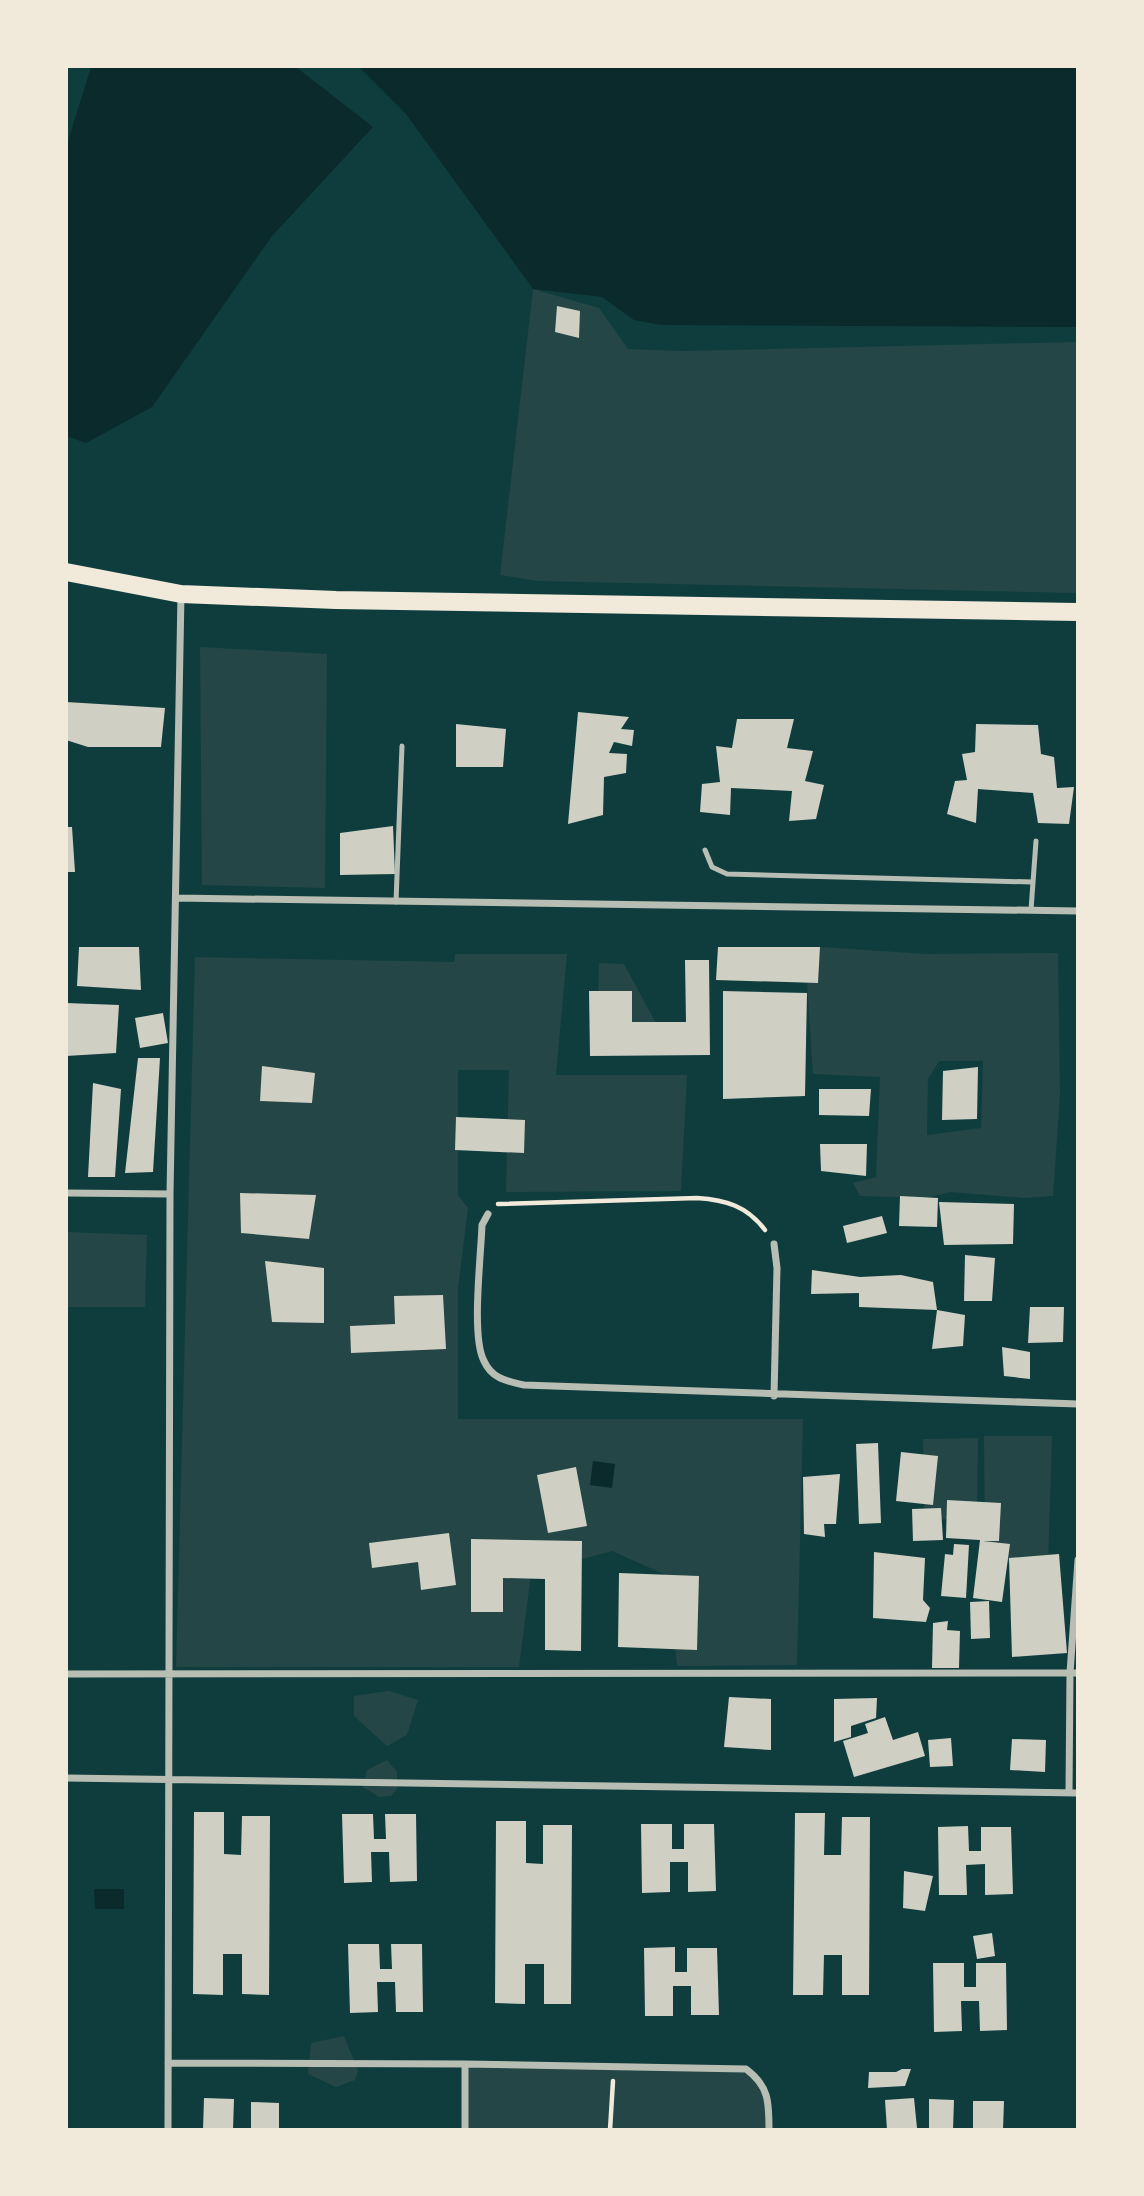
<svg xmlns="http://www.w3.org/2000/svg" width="1144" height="2196" font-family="'Nunito Sans',sans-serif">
  <rect width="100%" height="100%" fill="#0f3d3e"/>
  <path fill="#244646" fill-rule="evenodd" d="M533,289L599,308L628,349L684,351L1077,342V593L538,581L500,575Z
    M200,647L327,654L325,888L202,885Z
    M820,947L926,954L1058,953L1060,1095L1053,1196L1024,1198L950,1192L926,1198L860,1196L853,1183L876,1177L880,1077L813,1074L807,983L818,982ZM939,1061H983L981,1128L927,1135L928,1079Z
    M455,954H567L556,1075H687L681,1191L506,1192L509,1070H458V1195L468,1208L458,1288V1419H803L797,1665L677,1666L668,1576L612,1551L554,1567L532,1566L519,1667H176L195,957L454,962Z
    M599,963L624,964L657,1025L613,1032L598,1005Z
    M67,1232L147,1235L145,1307H67Z
    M984,1436H1052L1048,1568L985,1559Z
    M978,1438L977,1518L924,1520L923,1439Z
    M389,1691L418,1700L407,1735L387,1746L354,1716V1696Z
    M387,1760L397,1772V1789L391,1796L379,1797L363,1787L367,1770Z
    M344,2036L358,2071L355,2080L336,2087L308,2074L311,2043Z
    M465,2064L746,2069L764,2086L769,2129L465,2130Z"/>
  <path fill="#0a2a2b" d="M91,67H296L373,127L272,236L152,407L86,443L66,436L67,144Z
    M359,67H1077V327L661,325L634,320L602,297L533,289L405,113Z
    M593,1461L615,1464L612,1488L590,1485Z
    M94,1889H124V1909H95Z"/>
  <path fill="#0f3d3e" d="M355,66L405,113L533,289L517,273L402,115Z"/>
  <path fill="#cfcfc3" d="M557,306L580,311L579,338L555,332Z
    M66,702L165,708L161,747H88L66,740Z
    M578,712L629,717L621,729L634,730L632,746L614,742L609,753L627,754L626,773L604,777L603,815L568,824Z
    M737,719H794L787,748L813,751L805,781L824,785L816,819L789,821L792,791L731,788L730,815L700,812L702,784L720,782L716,746L732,748Z
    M456,724L506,729L503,767H456Z
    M976,724L1038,725L1041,754L1054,757L1057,788L1074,787L1069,824L1038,823L1033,793L978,789L976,823L947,814L955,781L967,780L962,754L975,752Z
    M393,826L395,874L340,875V833Z
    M66,827H72L75,872H66Z
    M79,947H139L141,990L77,986Z
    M718,947H820L818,983L716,980Z
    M685,960H709L710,1055L590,1056L589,991H632V1022H686Z
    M723,991L807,993L805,1096L723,1099Z
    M66,1003L119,1005L116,1053L66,1056Z
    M163,1013L168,1043L140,1048L135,1018Z
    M138,1058H160L153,1172L125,1173Z
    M262,1066L315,1073L312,1103L260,1101Z
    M978,1067L977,1119L942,1120L943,1071Z
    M93,1083L121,1089L115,1177H88Z
    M819,1089H871L869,1116L819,1115Z
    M456,1117L525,1120L524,1153L455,1150Z
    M820,1144H867L866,1176L821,1171Z
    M240,1193L316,1195L309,1239L241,1233Z
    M900,1196L938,1198L937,1227L899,1226Z
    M939,1202L1014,1204L1013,1244L944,1245Z
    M882,1216L887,1233L847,1243L843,1226Z
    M965,1255L995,1258L992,1301H964Z
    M265,1261L324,1268V1323L272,1322Z
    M812,1270L860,1277L901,1275L933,1282L937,1310L859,1307V1293L811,1294Z
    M443,1295L446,1349L351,1353L350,1326L395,1324L394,1296Z
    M1030,1307H1064L1063,1342L1028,1343Z
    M937,1310L965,1315L963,1346L932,1349Z
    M1002,1347L1030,1352V1379L1004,1376Z
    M878,1443L881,1523L859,1524L856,1444Z
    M901,1452L938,1456L933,1505L896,1501Z
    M576,1467L587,1526L548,1533L537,1475Z
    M840,1474L836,1524H824L825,1537L804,1534L803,1477Z
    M947,1500L1001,1503L999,1541H983L1010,1544L1002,1602L973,1598L980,1540L946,1538Z
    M941,1508L943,1540L913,1541L912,1509Z
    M449,1533L456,1585L421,1590L418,1562L372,1568L369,1543Z
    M471,1539L582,1541L581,1651L545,1650V1579L503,1578V1612H471Z
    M954,1544L969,1545L966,1598L941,1596L945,1554L953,1555Z
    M874,1552L925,1558L923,1600L930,1608L926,1622L873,1618Z
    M1059,1554L1067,1653L1012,1657L1009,1558Z
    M619,1573L699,1576L697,1650L618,1647Z
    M989,1601L990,1638L971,1639L970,1602Z
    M948,1621L947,1630L960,1631L959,1668H932L933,1623Z
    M729,1697L771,1699V1750L724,1747Z
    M877,1698L876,1718L851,1726V1737L834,1742V1699Z
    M885,1717L893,1740L918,1732L925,1756L854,1777L843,1741L868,1733L865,1724Z
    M951,1738L953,1766L930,1767L928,1740Z
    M1012,1739L1046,1740L1045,1772L1010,1770Z
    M194,1812H224V1854L241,1855L242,1816H270L269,1995L242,1994V1954H223V1995L193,1994Z
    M795,1813H825L824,1855H841L842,1817H870L869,1995H842V1955H824L823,1995H793Z
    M342,1814H373L374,1839H386L385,1814H416L417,1881L390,1882L389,1852H371L372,1882L344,1883Z
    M496,1821H526V1863L543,1864V1825H572L571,2004H544V1964H525V2004L495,2003Z
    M641,1824H672V1849H684V1824H714L716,1891L688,1892V1862H670V1892L642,1893Z
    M968,1826L969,1851H981V1827H1011L1013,1894L985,1895V1864L966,1865L967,1895H939L938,1827Z
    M904,1871L933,1876L925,1911L903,1908Z
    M992,1933L995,1956L977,1959L973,1936Z
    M348,1944H379L380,1969H392L391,1944H422L423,2012H396L395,1982H377L378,2012L350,2013Z
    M675,1947V1972H687V1948H717L719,2015H691V1986H673V2016H645L644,1948Z
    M933,1963H964V1987H976V1963H1006L1007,2030L980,2031L979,2001H961L962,2031L934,2032Z
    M902,2069H911L905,2086L868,2088L869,2072H896Z
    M204,2098L234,2099L233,2130H203Z
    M914,2098L917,2128L887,2130L885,2100Z
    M929,2099L954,2100L953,2130H929Z
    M973,2101H1004L1003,2130H973Z
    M251,2102L279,2103V2130H251Z"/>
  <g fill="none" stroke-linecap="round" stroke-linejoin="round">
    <path stroke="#f1e9da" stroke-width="4.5" d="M498,1204L697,1198C726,1200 747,1206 765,1230
      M610,2130L613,2081"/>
    <path stroke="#b8beb3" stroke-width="5" d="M705,850L712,867L727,874L1032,882
      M396,902L402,746
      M1031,910L1036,841"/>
    <path stroke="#b8beb3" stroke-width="7" d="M177,898L1078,911
      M66,1193L170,1194
      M488,1214L482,1225C481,1256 471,1337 484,1361C492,1379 507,1381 524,1385L1078,1404
      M774,1244L777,1268L774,1396
      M66,1674L1078,1673
      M66,1778L1078,1793
      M1069,1793L1070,1673L1078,1560
      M168,2063L465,2064L746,2069C769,2086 769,2102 769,2130
      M168,2130L170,1194L181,594
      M465,2130V2064"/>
    <path stroke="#f1e9da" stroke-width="18" d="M66,572L181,594L336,600L1078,612"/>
  </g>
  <rect width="1144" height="2196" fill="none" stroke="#f1e9da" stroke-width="136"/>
</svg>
